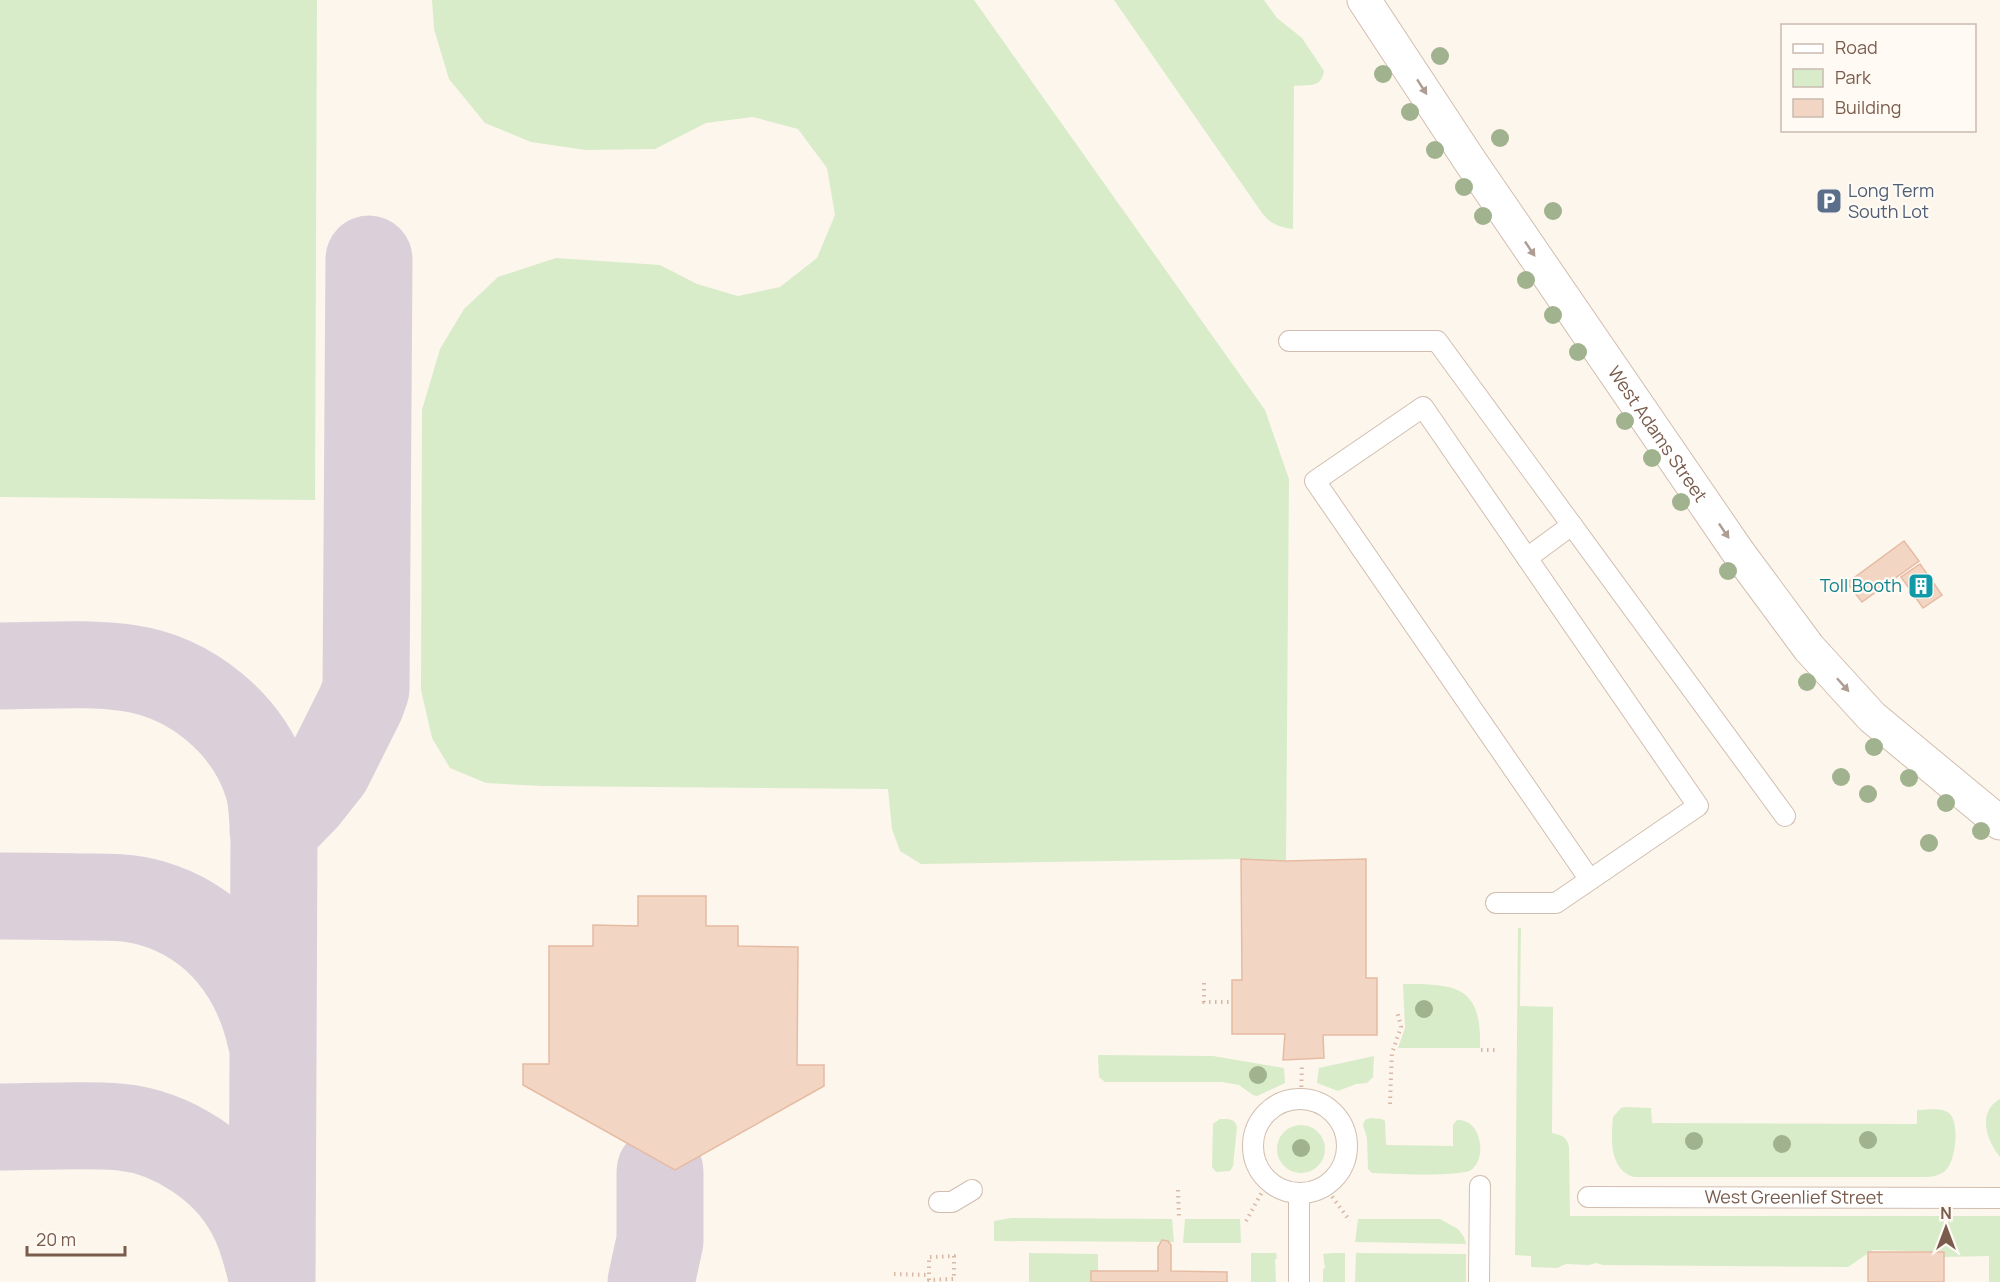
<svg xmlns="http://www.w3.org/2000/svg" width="2000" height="1282" font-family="Manrope,sans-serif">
  <rect width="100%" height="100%" fill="#fdf6ec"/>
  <path fill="#d8ecc9" d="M0,0H317L315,500L0,497Z
    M432,0H974L1265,410L1289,479L1286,861L1241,859L921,864L900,851L892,829L888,789L542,786L486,783L450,768L432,738L421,690L422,410L440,349L464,309L498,277L556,258L660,265L697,284L738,296L780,287L817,258L835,215L827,168L798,129L753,117L706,123L655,149L586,150L531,142L485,123L449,79L434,29Z
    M1114,0H1264L1277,18L1302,38L1324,71C1321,89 1309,84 1294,86L1293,229C1278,227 1271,224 1262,213Z
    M1518,928H1521L1520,1006L1553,1007L1552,1133C1562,1135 1567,1137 1569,1147L1570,1216H2000V1282H1989V1256L1944,1257V1252L1873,1250L1848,1267L1603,1265L1596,1263L1589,1265L1566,1264L1557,1268L1531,1267V1256L1515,1255Z
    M1403,984C1457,984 1482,986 1480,1048H1398L1405,1028Z
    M1098,1055L1213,1056L1284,1068L1285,1083L1257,1096L1253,1095L1239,1085L1222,1082H1105L1099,1077Z
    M1374,1056L1373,1077L1367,1083L1356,1084L1338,1091L1317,1083L1319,1068Z
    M2000,1099V1157C1986,1140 1977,1112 2000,1099Z
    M1624,1107L1651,1108L1652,1123L1917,1124V1110C1926,1110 1942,1107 1949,1113C1960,1122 1956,1162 1945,1171C1939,1176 1931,1177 1923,1177H1634C1609,1169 1611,1139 1613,1117L1621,1108Z
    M1370,1118L1382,1119L1385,1121L1386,1145L1453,1146V1125L1457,1120C1481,1118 1488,1158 1471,1170C1459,1177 1388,1174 1372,1173L1368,1169L1367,1138L1363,1125L1365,1120Z
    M1220,1119C1228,1119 1235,1118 1237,1127L1233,1166L1230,1171L1216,1172L1212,1167L1213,1124Z
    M1277 1149a24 24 0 1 1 48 0a24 24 0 1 1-48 0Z
    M1011,1218L1172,1219L1174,1242L994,1241V1221Z
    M1185,1219H1240L1241,1243H1183Z
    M1358,1219H1440L1458,1229L1464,1237L1466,1244L1355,1242Z
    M1029,1253L1098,1254V1271H1091V1282H1029Z
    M1251,1253H1276L1277,1259H1275L1276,1282H1251Z
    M1332,1253H1345V1282H1323V1269L1325,1268L1323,1254Z
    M1356,1253L1466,1254V1282H1355Z"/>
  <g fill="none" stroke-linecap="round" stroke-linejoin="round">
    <path stroke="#dbcfda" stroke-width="87" d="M0,666C42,666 87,662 128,668C191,677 249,724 268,786C273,802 272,819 274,836L272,1282
      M273,831L305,798L328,769L361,703L366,689L369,259
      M0,896C26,896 52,896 78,897C102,897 127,896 151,903C217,922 257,975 271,1040
      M0,1127C40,1127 81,1124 120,1127C172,1132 226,1167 250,1213C260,1230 265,1249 270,1269
      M651,1282L660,1241V1171"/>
  </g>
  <path fill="#f3d5c3" stroke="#e6bba3" stroke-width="1.5" d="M1904,541L1919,561L1862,602L1847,583Z
    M1920,564L1942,595L1923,608L1901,577Z
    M1241,859L1286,861L1366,859V978H1377V1035H1323L1324,1058L1283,1060L1285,1034H1232V980H1242Z
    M638,896H706V926H738V946L798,947L797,1065H824V1086L675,1170L523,1085V1064H549V946H593V925L638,926Z
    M1162,1240L1168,1241L1171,1245V1271L1227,1272V1282H1091V1271H1158V1247Z
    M1868,1252H1944V1282H1868Z"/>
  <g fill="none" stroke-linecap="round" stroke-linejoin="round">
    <g stroke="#d1beb0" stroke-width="22">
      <g id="service">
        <path d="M1289,341H1437L1785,816"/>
        <path d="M1527,558L1572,525"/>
        <path d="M1496,903H1556L1698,806L1423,407L1315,481L1590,880"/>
        <circle cx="1300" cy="1146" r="47"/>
        <path id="s1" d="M1588,1197L2000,1198"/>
        <path d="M939,1202H952L972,1190"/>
        <path d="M1299,1282V1194"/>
        <path d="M1479,1282L1480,1186"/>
      </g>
    </g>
    <g stroke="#d1beb0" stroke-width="35">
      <g id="minor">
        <path id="s2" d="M1364,0L1470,161L1738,552L1809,648L1872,717L2000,823"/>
      </g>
    </g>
    <path stroke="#d9b8a5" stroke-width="4" stroke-dasharray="1.5 4.5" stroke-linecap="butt" d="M1204,983V1002H1232
      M1393,1050L1401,1027L1397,1011
      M1481,1050H1498
      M1301,1099L1302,1063
      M1390,1104L1392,1050
      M1325,1187L1350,1221
      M1178,1190L1179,1219
      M1246,1221L1268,1181
      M894,1274L929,1275V1257L954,1256V1279L929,1280V1275"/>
    <use href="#service" stroke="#fff" stroke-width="20"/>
    <use href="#minor" stroke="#fff" stroke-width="33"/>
  </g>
  <g fill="#a0b28e">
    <circle cx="1440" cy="56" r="9"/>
    <circle cx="1383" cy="74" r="9"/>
    <circle cx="1410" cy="112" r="9"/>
    <circle cx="1500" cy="138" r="9"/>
    <circle cx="1435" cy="150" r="9"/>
    <circle cx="1464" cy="187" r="9"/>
    <circle cx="1553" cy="211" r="9"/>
    <circle cx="1483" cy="216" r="9"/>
    <circle cx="1526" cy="280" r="9"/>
    <circle cx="1553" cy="315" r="9"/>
    <circle cx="1578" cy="352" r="9"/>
    <circle cx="1625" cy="421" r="9"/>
    <circle cx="1652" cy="458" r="9"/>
    <circle cx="1681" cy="502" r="9"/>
    <circle cx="1728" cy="571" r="9"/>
    <circle cx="1807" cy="682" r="9"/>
    <circle cx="1874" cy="747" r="9"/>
    <circle cx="1841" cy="777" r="9"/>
    <circle cx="1909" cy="778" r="9"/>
    <circle cx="1868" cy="794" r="9"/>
    <circle cx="1946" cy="803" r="9"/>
    <circle cx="1981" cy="831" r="9"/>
    <circle cx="1929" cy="843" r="9"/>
    <circle cx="1424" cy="1009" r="9"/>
    <circle cx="1258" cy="1075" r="9"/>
    <circle cx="1868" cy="1140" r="9"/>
    <circle cx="1694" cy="1141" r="9"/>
    <circle cx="1782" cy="1144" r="9"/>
    <circle cx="1301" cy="1148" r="9"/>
  </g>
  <defs><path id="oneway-solid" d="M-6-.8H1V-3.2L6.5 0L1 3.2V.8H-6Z" transform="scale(1.5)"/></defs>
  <g fill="#af9d94">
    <use href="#oneway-solid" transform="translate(1422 87) rotate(57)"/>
    <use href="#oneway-solid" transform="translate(1530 249) rotate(56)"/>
    <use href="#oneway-solid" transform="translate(1724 531) rotate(56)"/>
    <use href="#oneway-solid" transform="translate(1843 685) rotate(48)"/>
  </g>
  <defs>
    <g id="parking-square" transform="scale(1.35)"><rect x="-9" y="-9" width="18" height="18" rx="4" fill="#5c6f8a" stroke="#fffaf3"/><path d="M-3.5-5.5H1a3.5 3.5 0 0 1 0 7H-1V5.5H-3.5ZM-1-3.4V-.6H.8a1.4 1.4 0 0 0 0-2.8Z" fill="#fff"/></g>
    <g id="building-square" transform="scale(1.35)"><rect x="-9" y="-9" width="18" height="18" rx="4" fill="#0f9aa8" stroke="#fffaf3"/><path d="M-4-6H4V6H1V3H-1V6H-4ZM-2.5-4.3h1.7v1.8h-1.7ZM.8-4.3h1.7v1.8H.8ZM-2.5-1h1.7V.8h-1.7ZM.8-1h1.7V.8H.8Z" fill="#fff"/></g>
  </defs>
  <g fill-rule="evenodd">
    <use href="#parking-square" x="1829" y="201"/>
    <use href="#building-square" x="1921" y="586"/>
  </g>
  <g text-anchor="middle" stroke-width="4.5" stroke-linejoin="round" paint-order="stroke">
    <g font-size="18" fill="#4e5e75" stroke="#fffaf3" text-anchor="start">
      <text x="1848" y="197">Long Term<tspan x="1848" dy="21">South Lot</tspan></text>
    </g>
    <g font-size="18" fill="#7a5c4d" stroke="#fffaf3">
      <text dy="6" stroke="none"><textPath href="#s2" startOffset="524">West Adams Street</textPath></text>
      <text dy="6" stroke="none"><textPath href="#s1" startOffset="206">West Greenlief Street</textPath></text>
    </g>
    <g font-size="18" fill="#0d838f" stroke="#fffaf3" text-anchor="end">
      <text x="1902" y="592">Toll Booth</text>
    </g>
  </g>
  <rect x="1781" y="24" width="195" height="108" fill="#fffaf3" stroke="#cabbb1" stroke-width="1.5"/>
  <rect x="1793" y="44" width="30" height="9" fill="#ffffff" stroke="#cabbb1" stroke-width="1.5"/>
  <text x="1835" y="54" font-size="18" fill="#7a5c4d">Road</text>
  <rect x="1793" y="69" width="30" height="18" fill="#d8ecc9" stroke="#cabbb1" stroke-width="1.5"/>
  <text x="1835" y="84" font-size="18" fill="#7a5c4d">Park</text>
  <rect x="1793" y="99" width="30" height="18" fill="#f3d5c3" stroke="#cabbb1" stroke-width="1.5"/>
  <text x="1835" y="114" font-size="18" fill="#7a5c4d">Building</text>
  <g transform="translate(1946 1228)" stroke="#fffaf3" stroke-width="4.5" paint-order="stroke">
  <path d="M0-4.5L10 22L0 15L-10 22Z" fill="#7a5c4d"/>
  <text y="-9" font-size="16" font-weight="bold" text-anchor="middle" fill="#7a5c4d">N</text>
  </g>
  <path d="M27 1246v9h98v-9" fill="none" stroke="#7a5c4d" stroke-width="3"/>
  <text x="36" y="1246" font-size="18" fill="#7a5c4d" stroke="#fffaf3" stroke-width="4.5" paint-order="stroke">20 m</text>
</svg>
